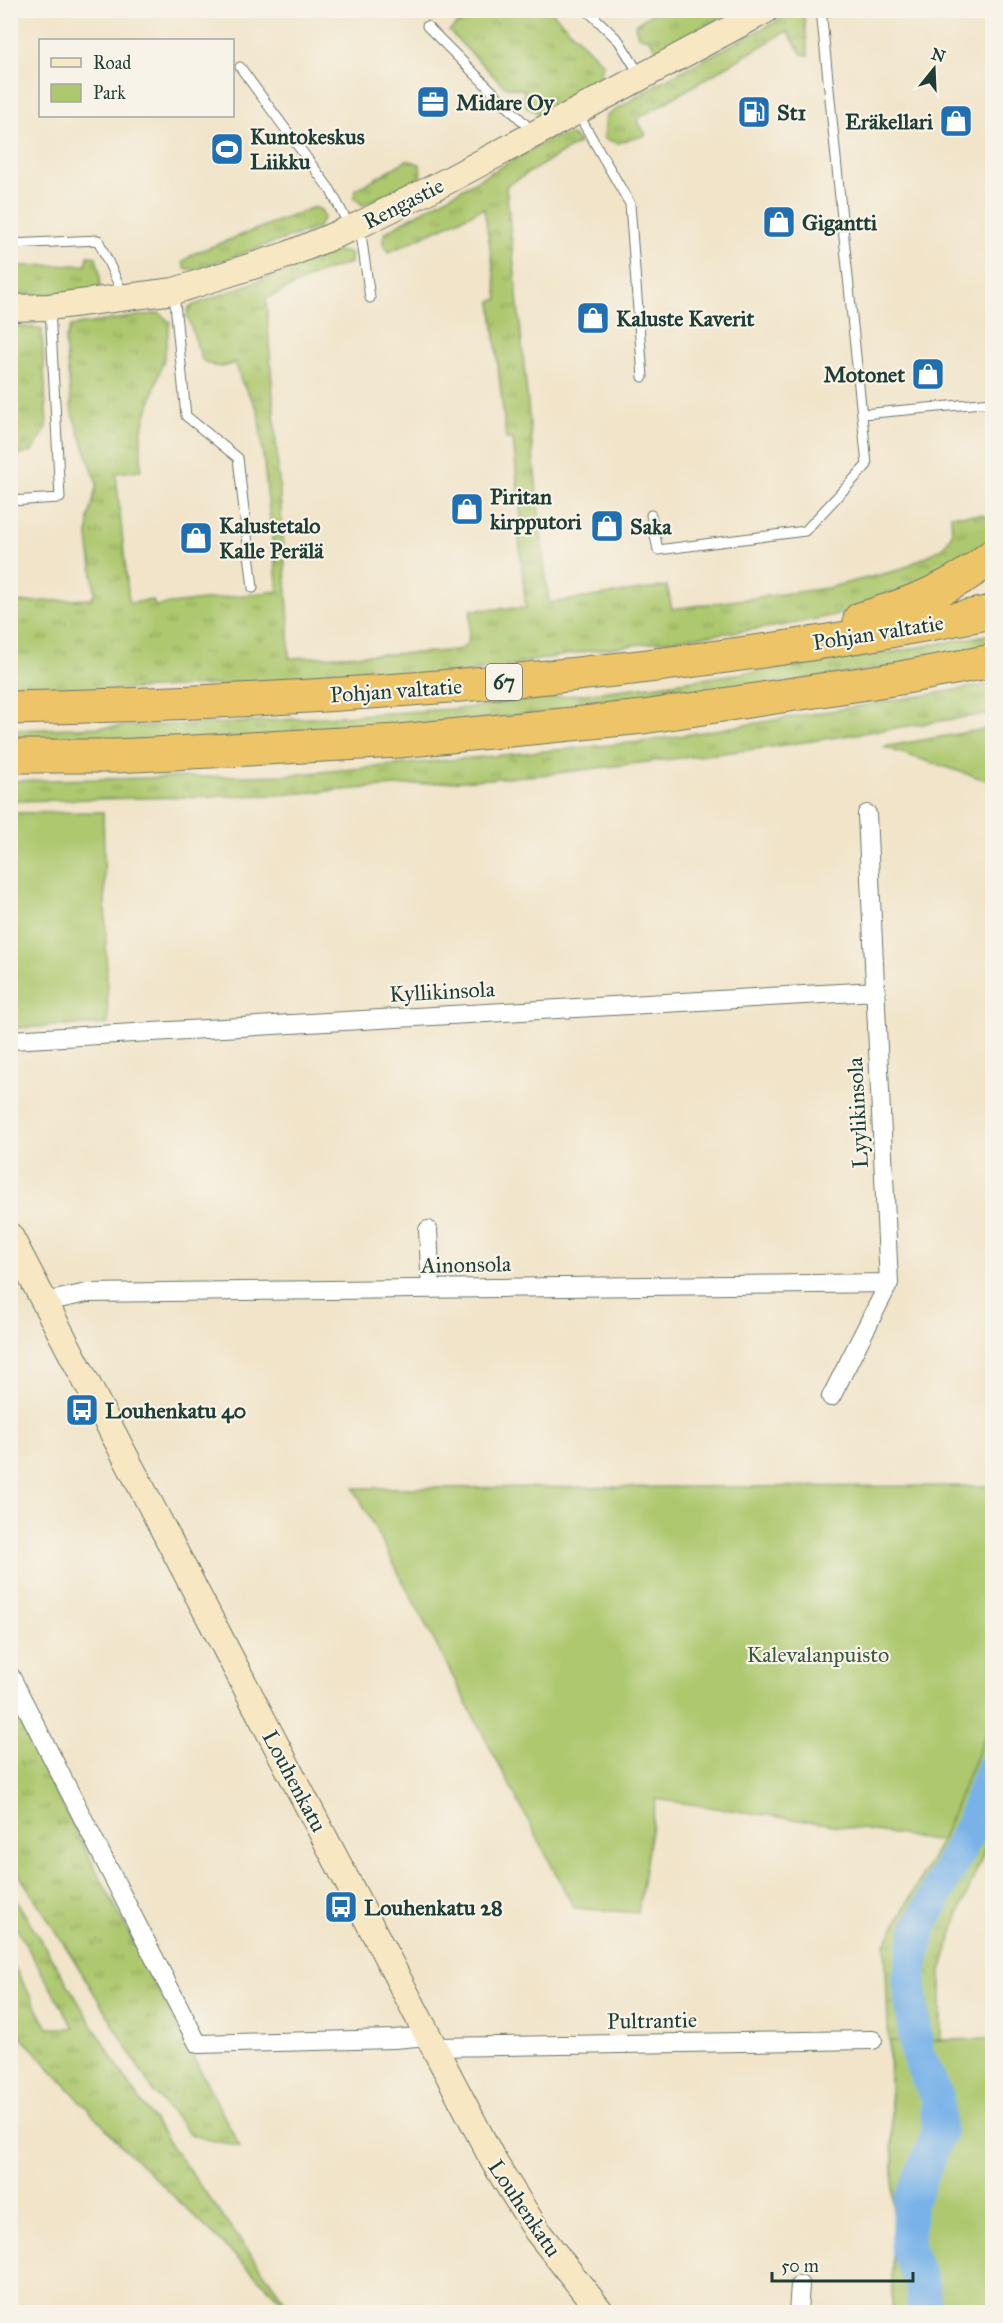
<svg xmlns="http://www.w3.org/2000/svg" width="1003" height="2323" font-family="'IM FELL Great Primer',serif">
  <defs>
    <pattern id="grass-tufts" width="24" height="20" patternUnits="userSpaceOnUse" patternTransform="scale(1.5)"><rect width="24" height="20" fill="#adc86e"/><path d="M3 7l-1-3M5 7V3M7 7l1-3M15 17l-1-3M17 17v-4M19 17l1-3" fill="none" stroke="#8ca45b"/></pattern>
  </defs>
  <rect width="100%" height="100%" fill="#f7f3e8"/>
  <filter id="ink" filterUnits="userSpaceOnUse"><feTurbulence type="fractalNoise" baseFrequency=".0167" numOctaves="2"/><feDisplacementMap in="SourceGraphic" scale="12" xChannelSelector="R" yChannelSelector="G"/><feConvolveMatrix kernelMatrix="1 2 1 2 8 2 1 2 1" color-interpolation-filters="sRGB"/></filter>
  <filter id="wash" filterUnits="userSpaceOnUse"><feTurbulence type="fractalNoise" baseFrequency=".008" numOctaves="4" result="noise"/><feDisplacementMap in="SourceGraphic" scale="24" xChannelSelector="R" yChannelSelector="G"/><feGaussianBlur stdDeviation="1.35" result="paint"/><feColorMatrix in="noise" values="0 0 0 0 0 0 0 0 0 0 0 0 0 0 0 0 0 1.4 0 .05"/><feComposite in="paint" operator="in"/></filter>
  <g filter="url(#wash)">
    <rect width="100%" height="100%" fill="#f1e4c9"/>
    <path fill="url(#grass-tufts)" stroke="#668251" stroke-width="1.5" d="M798,10L804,15L808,55L802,54L787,31L637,119L646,135L618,143L604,139L606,116L659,83Z
      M475,11H551L603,64L598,82L565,99L542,115L526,106L524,90L504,86L449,31Z
      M655,11V10L733,11L657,51L648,38L638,36L635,25Z
      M572,135L579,143L506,186L544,563L549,603L667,586L672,609L827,588L899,570L943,548L952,534L951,515H981L992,518V541L957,567L859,610L786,625L588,651L466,673L11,695L10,603L91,599L95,592L88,537L89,518L97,483L72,413L65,341L71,326L159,313L170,322L164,358L141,432V470L116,473L129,603L153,600L155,606L278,591L258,410L241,381L235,362C222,370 214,367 202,360L187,315L189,307L337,251L350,253L351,263L319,273L266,299L289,623V658L437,652L461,649L468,643L471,610L526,608L518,528L522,527L513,439H506L491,301L498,299L484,208L389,252L383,244L384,233L552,138Z
      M407,160L420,164L421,177L363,205L354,198L355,190Z
      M314,207L321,210L324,218L317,228L194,270L185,268L183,262L193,254Z
      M88,256L96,257L100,274V287L85,293L11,296V266L86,265Z
      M11,325L42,329L47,428L32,451L11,458Z
      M992,634V651L696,697L333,734L11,747L10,730L234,723L466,708L659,685L898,651Z
      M992,684V713L771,747L540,775L276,795L11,801V781L288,775L642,742Z
      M10,1706H11L240,2147L191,2135L155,2094L73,1958L11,1862Z
      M992,1717V1833L957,1919L941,1971V2049L892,2312L893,2162L885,1944L941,1841Z
      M11,1892L124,2076L169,2143L293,2312L124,2148L11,2026V1961L48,2028H74L11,1919Z"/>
    <path fill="#adc86e" stroke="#668251" stroke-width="1.5" d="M992,728V782L883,747Z
      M103,812L108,1024L11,1028V813Z
      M992,1486V1718L941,1841L656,1799L638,1913L574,1908L354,1488Z
      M992,2039V2312H892L893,2162L889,2041Z"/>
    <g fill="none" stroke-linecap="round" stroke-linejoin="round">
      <path stroke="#78b2e9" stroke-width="34" d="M924,2312L923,2288L907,2247L910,2203L939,2132L937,2097L917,2053L909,1978L919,1929L970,1828L992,1769"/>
    </g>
  </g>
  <g filter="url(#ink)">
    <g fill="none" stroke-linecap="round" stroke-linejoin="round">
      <g stroke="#687768" stroke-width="11">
        <path id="lane" d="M587,10L619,41L640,75
          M822,12L838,10
          M427,26L533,132
          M240,67L331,191L350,227
          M578,114L630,204L643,377
          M360,227L370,298
          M10,244L98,240L124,296
          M174,293L186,416L238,458L253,588
          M863,414L992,402
          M10,501L60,498L50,309
          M651,515L658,550L805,531L867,465L821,10"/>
      </g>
      <g stroke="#687768" stroke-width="20">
        <path id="street" d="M10,1040L876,991
          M428,1230L431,1289
          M45,1302L87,1293L889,1283
          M831,1397L889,1283L867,814
          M10,1675L198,2044L394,2039L428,2036
          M432,2047L873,2040
          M798,2312L800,2285"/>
      </g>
      <g stroke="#687768" stroke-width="28">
        <path id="secondary" d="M10,308L49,307L174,291L287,255L359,225L445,182L766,10
          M10,1236L494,2162L537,2231L601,2312"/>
      </g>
      <g stroke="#687768" stroke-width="35">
        <path id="highway" d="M860,619C907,605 955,588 992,556
          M10,708C339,701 669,676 992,612
          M10,756H116L399,741L643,717L900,678L992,661"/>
      </g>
      <use href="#lane" stroke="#fff" stroke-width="9"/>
      <use href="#street" stroke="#fff" stroke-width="18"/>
      <use href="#secondary" stroke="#f8e7c3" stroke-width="26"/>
      <use href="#highway" stroke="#eec469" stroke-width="33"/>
    </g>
  </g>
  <defs>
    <g id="office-square" transform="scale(1.725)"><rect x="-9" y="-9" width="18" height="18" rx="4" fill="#1f6fb2" stroke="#f7f3e8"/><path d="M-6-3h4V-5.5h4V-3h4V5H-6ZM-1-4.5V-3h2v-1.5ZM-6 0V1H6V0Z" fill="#fff"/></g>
    <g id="fuel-square" transform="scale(1.725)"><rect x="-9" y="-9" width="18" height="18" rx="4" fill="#1f6fb2" stroke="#f7f3e8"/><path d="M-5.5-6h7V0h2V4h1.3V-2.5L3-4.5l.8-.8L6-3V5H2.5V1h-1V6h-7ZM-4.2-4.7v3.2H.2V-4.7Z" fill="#fff"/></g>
    <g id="shop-square" transform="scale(1.725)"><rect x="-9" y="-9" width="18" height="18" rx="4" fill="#1f6fb2" stroke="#f7f3e8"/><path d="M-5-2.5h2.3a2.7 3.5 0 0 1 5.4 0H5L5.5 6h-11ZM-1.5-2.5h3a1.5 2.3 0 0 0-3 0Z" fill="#fff"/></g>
    <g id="stadium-square" transform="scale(1.725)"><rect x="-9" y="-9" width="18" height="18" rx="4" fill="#1f6fb2" stroke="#f7f3e8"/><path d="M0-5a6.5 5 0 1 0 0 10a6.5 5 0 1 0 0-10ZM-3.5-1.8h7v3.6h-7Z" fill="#fff"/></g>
    <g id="bus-square" transform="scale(1.725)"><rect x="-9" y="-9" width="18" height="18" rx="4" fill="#1f6fb2" stroke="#f7f3e8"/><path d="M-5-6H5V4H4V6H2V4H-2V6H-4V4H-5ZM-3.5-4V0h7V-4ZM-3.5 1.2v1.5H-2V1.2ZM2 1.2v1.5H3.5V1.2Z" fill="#fff"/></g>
  </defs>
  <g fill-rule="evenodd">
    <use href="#office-square" x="433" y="102"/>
    <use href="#fuel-square" x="754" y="112"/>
    <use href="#shop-square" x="956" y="121"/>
    <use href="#stadium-square" x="227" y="149"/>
    <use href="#shop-square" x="779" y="222"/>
    <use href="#shop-square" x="593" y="318"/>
    <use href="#shop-square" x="928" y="374"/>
    <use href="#shop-square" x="467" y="509"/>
    <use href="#shop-square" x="607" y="526"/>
    <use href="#shop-square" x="196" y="538"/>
    <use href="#bus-square" x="82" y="1410"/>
    <use href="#bus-square" x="341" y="1907"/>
  </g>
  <g text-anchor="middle" stroke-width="4.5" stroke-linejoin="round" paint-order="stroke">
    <rect fill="#f7f3e8" stroke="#60746a" stroke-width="1.5" x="486" y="664" width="36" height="36" rx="4.5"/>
    <g font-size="21" font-weight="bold" fill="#1f3d34">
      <text x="504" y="689">67</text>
    </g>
    <g font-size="22" font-weight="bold" fill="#1f3d34" stroke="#f7f3e8" text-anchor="start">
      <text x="456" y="110">Midare Oy</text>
      <text x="777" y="120">St1</text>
      <text x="933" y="129" text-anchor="end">Eräkellari</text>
      <text x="250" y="144">Kuntokeskus<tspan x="250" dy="25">Liikku</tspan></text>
      <text x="802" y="230">Gigantti</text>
      <text x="616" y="326">Kaluste Kaverit</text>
      <text x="905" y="382" text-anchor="end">Motonet</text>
      <text x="490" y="504">Piritan<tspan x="490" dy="25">kirpputori</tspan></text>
      <text x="219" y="533">Kalustetalo<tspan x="219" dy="25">Kalle Perälä</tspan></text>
      <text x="630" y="534">Saka</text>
      <text x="105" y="1418">Louhenkatu 40</text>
      <text x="364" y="1915">Louhenkatu 28</text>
    </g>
    <g font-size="22" fill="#1f3d34" stroke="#f7f3e8">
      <text transform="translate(403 203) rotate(-27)" y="8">Rengastie</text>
      <text transform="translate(878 632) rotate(-9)" y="8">Pohjan valtatie</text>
      <text transform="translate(396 690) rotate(-4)" y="8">Pohjan valtatie</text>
      <text transform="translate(442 991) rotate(-3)" y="8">Kyllikinsola</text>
      <text transform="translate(857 1113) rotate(-93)" y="8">Lyylikinsola</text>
      <text transform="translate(466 1264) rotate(-1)" y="8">Ainonsola</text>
      <text transform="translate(295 1781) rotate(62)" y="8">Louhenkatu</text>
      <text transform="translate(652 2020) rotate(-1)" y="8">Pultrantie</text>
      <text transform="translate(525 2208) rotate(56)" y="8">Louhenkatu</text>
    </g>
    <g font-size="22" fill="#3b5940" stroke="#f7f3e8">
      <text x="818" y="1662">Kalevalanpuisto</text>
    </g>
  </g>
  <rect width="1003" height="2323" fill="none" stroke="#f7f3e8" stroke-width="36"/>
  <rect x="39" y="39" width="195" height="78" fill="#f7f3e8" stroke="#a1aaa0" stroke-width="1.5"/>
  <rect x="51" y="58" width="30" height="9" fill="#f8e7c3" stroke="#a1aaa0" stroke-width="1.5"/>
  <text x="93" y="69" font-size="18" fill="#1f3d34">Road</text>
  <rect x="51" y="84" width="30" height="18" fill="#adc86e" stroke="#a1aaa0" stroke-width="1.5"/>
  <text x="93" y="99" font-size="18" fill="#1f3d34">Park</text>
  <g transform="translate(934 69) rotate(18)" stroke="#f7f3e8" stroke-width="4.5" paint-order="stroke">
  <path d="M0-4.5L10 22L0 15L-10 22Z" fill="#1f3d34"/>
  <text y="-9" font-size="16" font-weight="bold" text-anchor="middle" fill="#1f3d34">N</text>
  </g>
  <path d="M772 2272v9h141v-9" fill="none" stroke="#1f3d34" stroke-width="3"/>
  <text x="781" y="2272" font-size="18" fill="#1f3d34" stroke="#f7f3e8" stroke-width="4.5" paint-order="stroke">50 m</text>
</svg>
